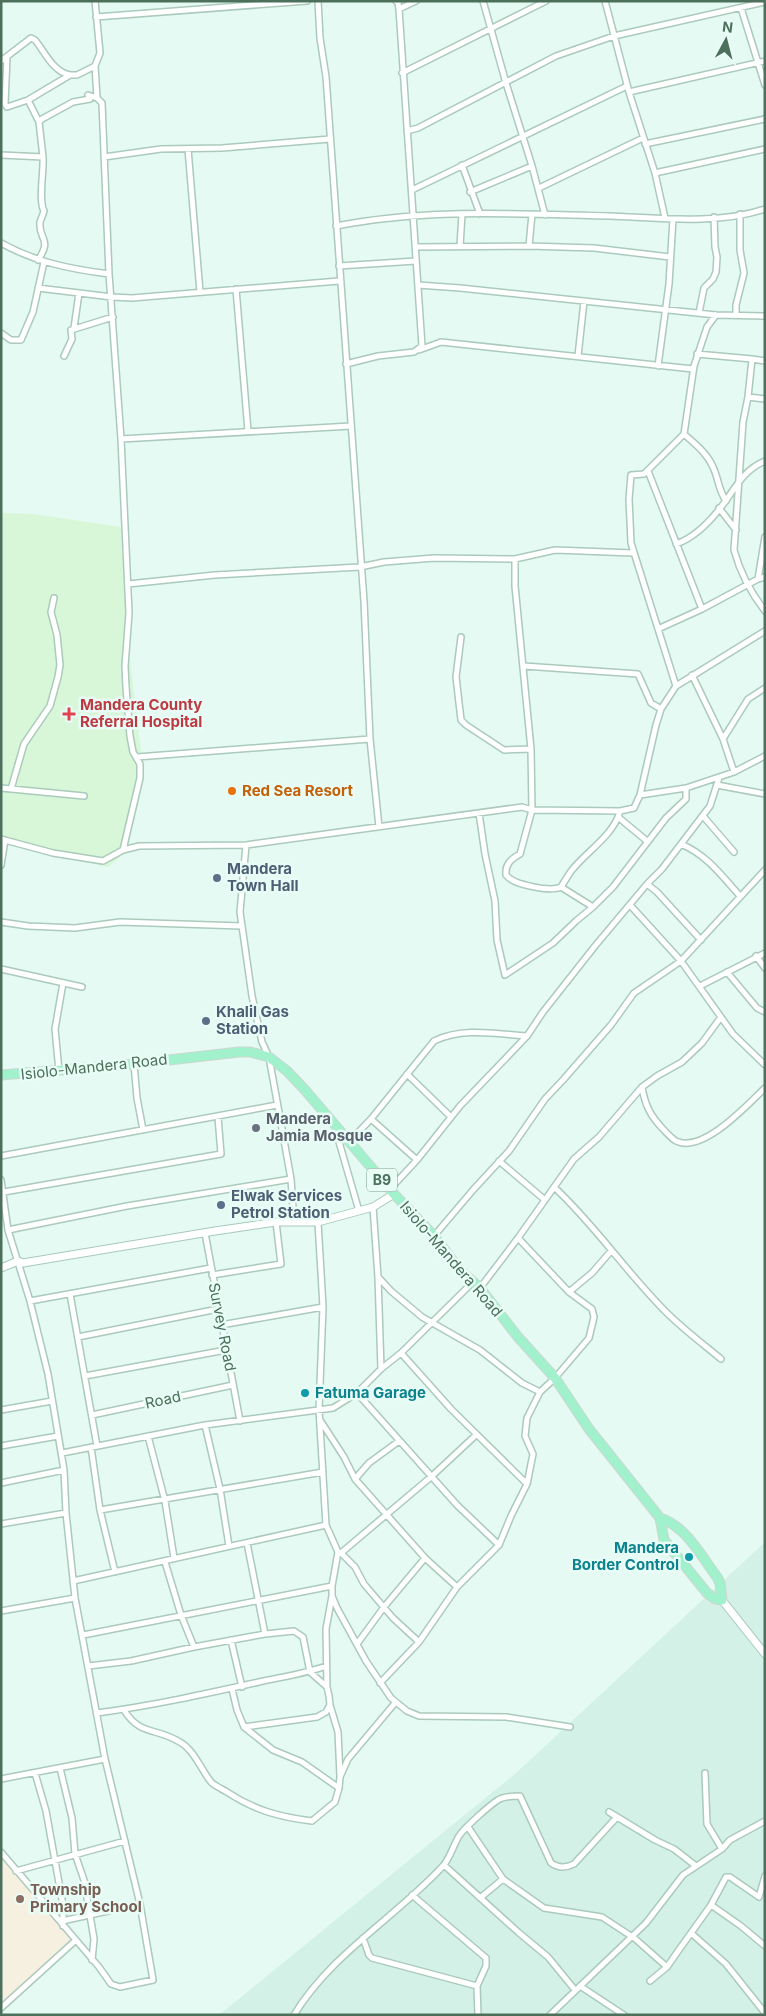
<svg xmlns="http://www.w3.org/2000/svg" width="766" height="2016" font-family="Inter,sans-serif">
  <rect width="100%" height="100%" fill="#e4faf3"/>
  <path fill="#d3f1e6" d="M765,1542V2015H219L515,1774Z"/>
  <path fill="#f6f0e0" d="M1,1855L77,1943L1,2009Z"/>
  <path fill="#d8f7d8" d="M1,513L33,514L121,527L130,660L143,768L120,857L108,867L1,842Z"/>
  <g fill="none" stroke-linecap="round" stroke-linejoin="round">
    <g stroke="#abcabc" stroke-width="8">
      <path id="minor" d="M95,1L100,53L95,66L97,98L102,103L109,274L121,439L129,613L125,666L126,687L130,736L133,752L140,764V778L123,850
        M318,1L320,38L326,77L364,601L370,739L379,827
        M483,1L506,83L532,166L545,215
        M605,1L629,92L655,173L665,218
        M741,8L765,85
        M399,9L416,1
        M96,17L307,1
        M7,57L5,104L7,107L28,100
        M1,61L31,38L35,40C45,52 53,72 70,75
        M402,73L546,1
        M629,92L765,61
        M39,122L42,119L73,102L90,99L88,95L97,98
        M407,131L418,128L556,56L614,36L765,2
        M645,144L765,119
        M188,149L200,292
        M1,155L43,157C44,172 38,200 44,211C43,215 41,219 40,222C38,240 53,238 38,260
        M43,157L39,122L28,100L70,75H77L95,66
        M104,157L161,149L222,148L330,139
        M462,165L480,214
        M655,173L765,149
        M539,188L643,138
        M412,190L627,86
        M470,192L532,166
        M336,226C426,208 518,214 610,216C660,218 716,225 765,209
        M1,243C35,262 70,269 109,274
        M460,246L462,214
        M529,246L532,214
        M416,247L529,246L594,248L670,257
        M339,266L416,261
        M418,285L460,288L716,315L765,316
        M38,288L112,297L132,298L339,281
        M236,289L248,431
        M699,313L704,288L713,279L716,272L717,257L715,247L714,217
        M736,314V305L744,273L740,250V214
        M74,328L79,293
        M1,333L11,340H21L33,312L44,262
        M419,350L441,342L693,369
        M697,354L752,359L748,397L765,399
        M64,356L72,339L71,330L113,317
        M578,356L584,301
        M752,359L765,361
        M346,364L378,356L414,352L422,346L399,9L398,3L396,1
        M658,366L669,284L673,219
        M748,397L743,422L734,550C740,572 751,593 765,611
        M684,434C695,444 707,453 713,467C719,480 718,489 726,501
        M121,439L351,426
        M648,471L702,609
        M719,508L736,530
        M676,544C697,537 715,516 727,499C738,483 746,469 765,461
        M515,559V586L531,749L532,810L520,854C511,859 505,864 506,875C513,885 551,892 561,887L593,907
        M758,579L765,537
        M128,584L215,575L360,567L384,562L434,558L515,559L555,550L633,553
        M658,629L702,609L758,579L765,577
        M461,637L456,677L461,720L466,725L504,750L531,749
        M692,675L723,739
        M676,686L631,543L629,499L631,475L644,474L684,434L694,366L707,327L716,315
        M661,709L676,686L765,631
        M137,757L370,739
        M734,772L723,739L748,699L765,688
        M717,785L765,794
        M1,788L84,796
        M11,789L24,744L50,706L58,677L60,665L57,635L51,612L54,598
        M640,795L686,788L734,772L765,756
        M479,813L485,854L495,901L497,940L505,975L553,943L576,921L593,907L613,887L666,818L686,799V788
        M703,816L734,852
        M618,817L647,841
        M1,839L53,853L103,861L123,850L139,846L246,845L522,807L532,810L620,811L634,808L640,795L656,725L661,709L651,703L638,674L524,666
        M681,844C707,855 722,876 740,896
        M246,845L240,912L252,996L262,1042L269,1057L291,1179L294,1222
        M1,865L5,840
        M647,884L657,892L701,940
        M561,887C565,881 568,875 572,870C587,851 614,835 620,811
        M630,905L681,961L733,1034L765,1065
        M1,922L28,926L75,928L120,922L242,926
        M756,956L765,968
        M1,969L82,987
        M727,972L757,1008L765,1012
        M700,986L765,953
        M134,1064L137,1098L143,1130
        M59,1071L55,1029L63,983
        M407,1074L451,1117
        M642,1087C645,1105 650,1115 662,1128C666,1132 671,1138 676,1141C703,1154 748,1104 765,1088
        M371,1119L417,1160
        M335,1128L359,1211
        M349,1142L371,1119L434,1041C463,1027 496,1034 527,1036
        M1,1156L277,1105
        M499,1161L545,1200
        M1,1180L8,1230L30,1301L48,1374L64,1470L66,1513L75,1598L105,1759L140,1904L153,1980L120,1987L111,1984L99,1967L1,1852
        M554,1187C595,1225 626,1272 666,1312C683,1329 703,1344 721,1359
        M390,1189L417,1160L460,1106L527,1036L543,1012L595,946L647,884L662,869L710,806L719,778
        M4,1192L221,1154L218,1117
        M373,1207L378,1277L381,1369
        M318,1222L323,1307L319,1410L326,1525L338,1552L332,1586V1596L337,1608L366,1661L391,1698L407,1711L419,1716L506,1717L570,1727
        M8,1230L127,1206L291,1179
        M205,1233L240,1421
        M434,1236L473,1190L509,1151L545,1099L563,1080L611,1025L634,993L681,961L765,870
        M518,1238L569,1292L592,1273L611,1251
        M212,1275L281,1264L276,1222
        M378,1277L391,1291L422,1317L480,1350L522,1383L540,1392
        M480,1288L518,1238L574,1159L599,1137L642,1087L657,1076L682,1062L702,1043L721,1017
        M70,1294L97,1446
        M30,1301L211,1268
        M221,1325L323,1307
        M78,1337L218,1309
        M401,1353L451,1409L527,1484
        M85,1376L226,1350
        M357,1393L457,1505L499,1545
        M1,1410L52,1401
        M92,1415L233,1385
        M320,1420L344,1457L355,1479L425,1558L457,1587
        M205,1425L220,1489L229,1546
        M148,1436L165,1501L174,1558
        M1,1446L58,1436
        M91,1447L100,1510L115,1572
        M62,1453L205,1425L333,1408L357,1393L381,1369L401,1353L473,1282
        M355,1479L369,1463L399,1441
        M1,1483L64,1470
        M100,1510L323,1472
        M1,1524L66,1513
        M338,1552L341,1553L432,1476L476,1435
        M341,1553L355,1567L364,1584L393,1618L419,1642
        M165,1562L181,1615L194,1647
        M73,1581L326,1525
        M1,1611L75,1598
        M83,1635L332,1586
        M231,1640L242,1687
        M357,1644L384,1607L425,1558
        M88,1666L131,1661L194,1647L265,1634L247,1543
        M380,1683L419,1642L457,1587L499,1545L511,1516L527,1484L533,1454L525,1436L527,1418L540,1392L555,1378L589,1338L594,1317L592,1309L569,1292
        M327,1687L326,1629L332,1596
        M232,1689L237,1710L244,1727L273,1750L302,1762L339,1788
        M330,1705L338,1732L340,1776
        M124,1710C139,1735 156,1728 178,1741C194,1749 200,1768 211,1782C215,1786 222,1789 227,1792C254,1810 279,1817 312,1821L335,1802L339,1788L340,1777L348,1759L395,1703
        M97,1713C151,1706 205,1694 259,1682C281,1677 304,1674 326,1666
        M244,1727L317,1717L326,1712L330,1705L329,1696L327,1687L310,1672L303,1637L294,1631L265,1634
        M60,1768L72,1818L75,1854L84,1880L94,1939L92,1960
        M35,1773L46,1811L63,1905V1926
        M705,1773L707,1824L722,1849
        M1,1779L105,1759
        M609,1812L655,1840L674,1849L696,1866
        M468,1827L503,1879L544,1908L602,1917L631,1936
        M444,1865L518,1932L548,1957L575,1990
        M16,1871L125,1841
        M412,1895L486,1958V1966L477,1986L478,2015
        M480,1898L503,1879
        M711,1905L741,1926L765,1946
        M62,1921L140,1904
        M691,1933L726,1964L765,2013
        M632,1936L667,1967
        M363,1938L369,1955L372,1958L477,1986
        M650,1981L667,1967L676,1954L711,1905L726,1877H730L759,1897L765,1876
        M580,1986L624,2015
        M1,2008L76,1940
        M294,2015C331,1954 395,1918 443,1866C450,1858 453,1846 459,1836C464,1828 490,1805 498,1800C504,1796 513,1796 520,1796L551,1863C558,1868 566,1868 574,1864L617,1817
        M550,2015L646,1923L683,1875L722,1849L730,1840L765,1821"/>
    </g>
    <g stroke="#a7caba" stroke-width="9">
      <path id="secondary" d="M1,1268L18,1261L23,1263L215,1231L276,1222H318L373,1207L394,1194
        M722,1600L765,1654"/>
    </g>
    <g stroke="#cdd7d1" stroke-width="11">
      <path id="trunk" d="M1,1075L134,1064L239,1052H250L269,1057L287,1071L305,1090L394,1194L434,1236L460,1270L480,1288L518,1337L555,1378L589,1429L660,1518
        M660,1518C687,1527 701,1556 717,1577L720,1583L722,1600L715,1599L707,1593L664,1540Z"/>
    </g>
    <use href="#minor" stroke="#fff" stroke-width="5"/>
    <use href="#secondary" stroke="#fff" stroke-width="7"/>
    <use href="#trunk" stroke="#a0f1cc" stroke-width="9"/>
  </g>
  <path fill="#e0444e" stroke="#e9fdf7" stroke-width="2" d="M66.5 706.5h5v5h5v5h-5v5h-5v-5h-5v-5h5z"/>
  <circle fill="#e8710a" stroke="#e9fdf7" stroke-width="2" cx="232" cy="791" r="5"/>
  <g fill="#5c6f8a" stroke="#e9fdf7" stroke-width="2">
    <circle cx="217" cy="878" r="5"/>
    <circle cx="206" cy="1021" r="5"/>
    <circle cx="221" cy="1205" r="5"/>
  </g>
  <circle fill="#6b7280" stroke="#e9fdf7" stroke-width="2" cx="256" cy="1128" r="5"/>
  <g fill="#0f9aa8" stroke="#e9fdf7" stroke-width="2">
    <circle cx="305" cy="1393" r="5"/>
    <circle cx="689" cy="1557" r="5"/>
  </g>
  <circle fill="#8d6e63" stroke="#e9fdf7" stroke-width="2" cx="20" cy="1899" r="5"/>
  <g text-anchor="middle" stroke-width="5" stroke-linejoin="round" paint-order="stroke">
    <rect fill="#e9fdf7" stroke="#7b9a8a" stroke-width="1" x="367" y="1168.5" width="30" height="23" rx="4"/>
    <g font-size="14" font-weight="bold" fill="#4c705c">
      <text x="382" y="1185">B9</text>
    </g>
    <g font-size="15" font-weight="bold" fill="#be3a42" stroke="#e9fdf7" text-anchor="start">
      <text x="80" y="710">Mandera County<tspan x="80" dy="17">Referral Hospital</tspan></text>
    </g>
    <g font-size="15" font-weight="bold" fill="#c56008" stroke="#e9fdf7" text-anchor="start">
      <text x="242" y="796">Red Sea Resort</text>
    </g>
    <g font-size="15" font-weight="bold" fill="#4e5e75" stroke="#e9fdf7" text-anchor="start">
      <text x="227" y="874">Mandera<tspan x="227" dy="17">Town Hall</tspan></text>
      <text x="216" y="1017">Khalil Gas<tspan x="216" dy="17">Station</tspan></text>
      <text x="231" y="1201">Elwak Services<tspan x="231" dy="17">Petrol Station</tspan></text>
    </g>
    <g font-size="15" fill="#4c705c" stroke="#e9fdf7">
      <text transform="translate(94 1067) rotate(-6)" y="5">Isiolo-Mandera Road</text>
      <text transform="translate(451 1259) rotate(49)" y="5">Isiolo-Mandera Road</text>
      <text transform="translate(222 1327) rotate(79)" y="5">Survey Road</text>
      <text transform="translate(163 1400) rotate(-12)" y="5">Road</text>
    </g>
    <g font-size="15" font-weight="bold" fill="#5b616d" stroke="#e9fdf7" text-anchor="start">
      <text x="266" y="1124">Mandera<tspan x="266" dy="17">Jamia Mosque</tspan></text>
    </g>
    <g font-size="15" font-weight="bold" fill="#0d838f" stroke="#e9fdf7" text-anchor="start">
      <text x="315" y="1398">Fatuma Garage</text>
      <text x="679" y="1553" text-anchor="end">Mandera<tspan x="679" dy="17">Border Control</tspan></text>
    </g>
    <g font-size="15" font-weight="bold" fill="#785e54" stroke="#e9fdf7" text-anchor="start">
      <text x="30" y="1895">Township<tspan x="30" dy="17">Primary School</tspan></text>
    </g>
  </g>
  <rect width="766" height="2016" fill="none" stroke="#4c705c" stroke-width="5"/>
  <g transform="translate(726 40) rotate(7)" stroke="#e9fdf7" stroke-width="4" paint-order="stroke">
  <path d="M0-4L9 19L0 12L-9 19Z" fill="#4c705c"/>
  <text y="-8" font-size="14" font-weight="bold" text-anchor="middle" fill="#4c705c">N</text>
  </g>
</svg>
